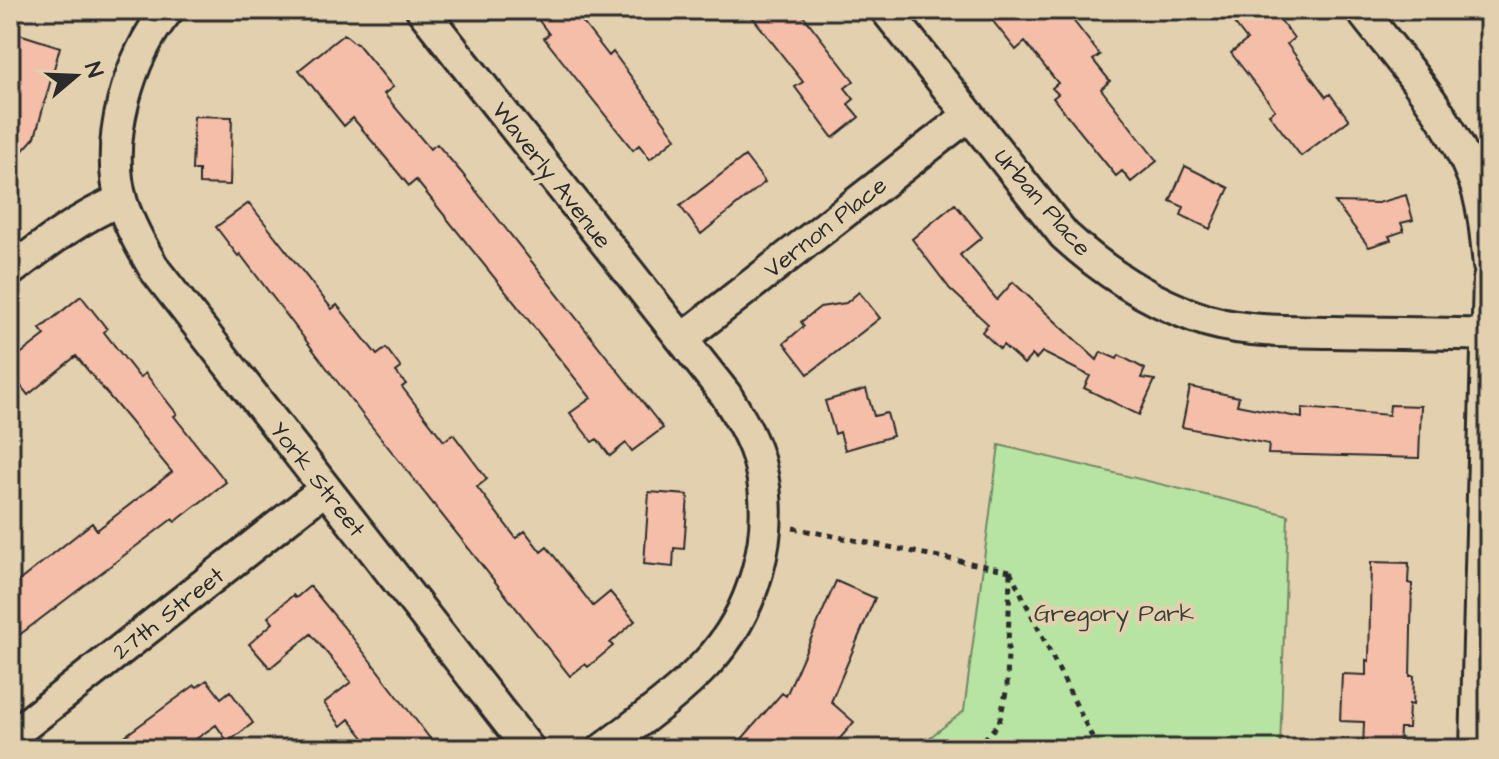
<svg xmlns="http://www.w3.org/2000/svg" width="1499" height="759" font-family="'Architects Daughter',sans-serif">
  <rect width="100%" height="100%" fill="#e3d0ae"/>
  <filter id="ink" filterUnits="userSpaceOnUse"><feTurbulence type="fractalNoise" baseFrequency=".0125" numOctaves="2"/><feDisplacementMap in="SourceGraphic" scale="16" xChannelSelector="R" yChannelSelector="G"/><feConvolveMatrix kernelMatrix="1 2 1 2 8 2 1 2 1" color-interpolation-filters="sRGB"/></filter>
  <g filter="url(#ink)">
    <path fill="#b7e4a2" stroke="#718866" stroke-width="2" d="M999,445L1288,515L1280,749H915L964,711Z"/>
    <path fill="#f5bea8" stroke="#2b2b2b" stroke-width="2" d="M531,10H573L609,56L613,52L676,138L650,159L639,145L633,150L544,38L549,34Z
      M747,10H799L854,81L845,88L854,99L848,104L859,117L833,138L795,87L803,82Z
      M984,10H1065L1100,55L1093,60L1110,81L1101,89L1157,161L1131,182L1122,171L1116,176L1053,98L1058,94L1052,88L1058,83L1025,42L1016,50Z
      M1224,10H1273L1294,38L1287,44L1326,97L1330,94L1349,120L1301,156L1269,114L1275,110L1231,53L1247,40Z
      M19,34L60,47L35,137L10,165V65Z
      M344,34L356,44L357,43L393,87L384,94L430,149L437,144L461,172L663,428L632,451L626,443L610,456L597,439L592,442L570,413L591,398L416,180L409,186L353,118L344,126L299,70Z
      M194,116L232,117L230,185L199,184V170H192Z
      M745,156L765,182L701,234L680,206Z
      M1185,166L1229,188L1210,229L1181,215L1184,207L1170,201Z
      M1406,195L1413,220L1401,223L1404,231L1389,236L1391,240L1369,247L1335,202L1378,203Z
      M249,203L332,309L337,305L377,355L386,348L401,368L396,372L406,384L402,387L444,441L453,434L487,479L477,487L516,538L525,531L541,552L547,547L593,606L610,592L635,621L610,643L613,646L588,667L585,664L570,676L365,418L240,254L238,256L216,227Z
      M955,204L982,237L960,255L997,300L1013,282L1097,360L1101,352L1117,359L1119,355L1145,369L1141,378L1155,380L1139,415L1084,388L1090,376L1042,352L1036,359L1032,355L1024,364L1003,345L1000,349L982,332L988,324L950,289L912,239Z
      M859,292L880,318L808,374L784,343L804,326L801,322L820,307L846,303Z
      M81,296L107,329L104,332L140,378L145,373L177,414L174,416L226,482L175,522L172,519L10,642V588L92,523L97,530L172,472L76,356L28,395L10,372V362L45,335L40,329Z
      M1190,387L1239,397L1237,405L1302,418V408L1389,415L1390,405L1421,406L1419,458L1268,454L1269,444L1182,427Z
      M866,389L874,416L887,413L893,436L845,450L840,432L835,434L825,401Z
      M649,492L688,495L684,549L674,548L673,567L644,564Z
      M1371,562L1409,563L1408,583L1412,584L1410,676H1414L1413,705L1409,704L1408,728H1400L1399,749H1363L1364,722L1340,721L1342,674L1366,675V660L1369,661Z
      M836,581L875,598L831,702L854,722L831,749H733L782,693L786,696Z
      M310,586L352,637L438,749H373L349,719L341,726L324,703L351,682L311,634L270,668L249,644L273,623L268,617L293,595L296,598Z
      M207,680L221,698L230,691L253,723L228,742L216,725L182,749H107L195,685L197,687Z"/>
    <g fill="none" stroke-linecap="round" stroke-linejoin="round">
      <g stroke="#2b2b2b" stroke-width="36">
        <path id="street" d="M168,10C128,57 104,143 122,203C130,227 142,248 155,270L529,749
          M422,10L726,395C740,418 754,440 760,466C777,533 754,614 706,664C676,696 638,722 603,749
          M886,10L1064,235C1102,270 1144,298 1193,316C1238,333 1286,331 1333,332C1384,333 1436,333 1487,335
          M1361,10C1402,63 1450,116 1474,180C1484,207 1486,237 1489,266
          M10,271C46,243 79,218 121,200
          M682,339L969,115
          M10,737L325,489
          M1476,749L1489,279"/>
      </g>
      <path stroke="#2b2b2b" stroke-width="5" stroke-dasharray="6 6" stroke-linecap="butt" d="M793,528L1010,571
        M1010,571L1098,749
        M976,749L999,723L1007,688L1010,572"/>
      <use href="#street" stroke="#e3d0ae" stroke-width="30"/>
    </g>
  </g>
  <g text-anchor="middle" stroke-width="8" stroke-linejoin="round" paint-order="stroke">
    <g font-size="24" fill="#2b2b2b" stroke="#e3d0ae">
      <text transform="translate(552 175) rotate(52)" y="8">Waverly Avenue</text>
      <text transform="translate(1043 202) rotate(49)" y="8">Urban Place</text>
      <text transform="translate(825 227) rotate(-38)" y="8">Vernon Place</text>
      <text transform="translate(318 479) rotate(52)" y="8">York Street</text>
      <text transform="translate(168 613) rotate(-38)" y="8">27th Street</text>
    </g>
    <g font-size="24" fill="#393e37" stroke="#e3d0ae">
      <text x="1114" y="621">Gregory Park</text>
    </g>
  </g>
  <rect width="1499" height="759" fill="none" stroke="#e3d0ae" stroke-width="40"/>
  <rect x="20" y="20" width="1459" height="719" fill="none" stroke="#2b2b2b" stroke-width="3" filter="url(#ink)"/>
  <g transform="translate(76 76) rotate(71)" stroke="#e3d0ae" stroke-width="6" paint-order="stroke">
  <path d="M0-6L14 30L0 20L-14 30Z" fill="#2b2b2b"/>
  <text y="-12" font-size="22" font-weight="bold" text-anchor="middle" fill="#2b2b2b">N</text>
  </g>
</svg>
